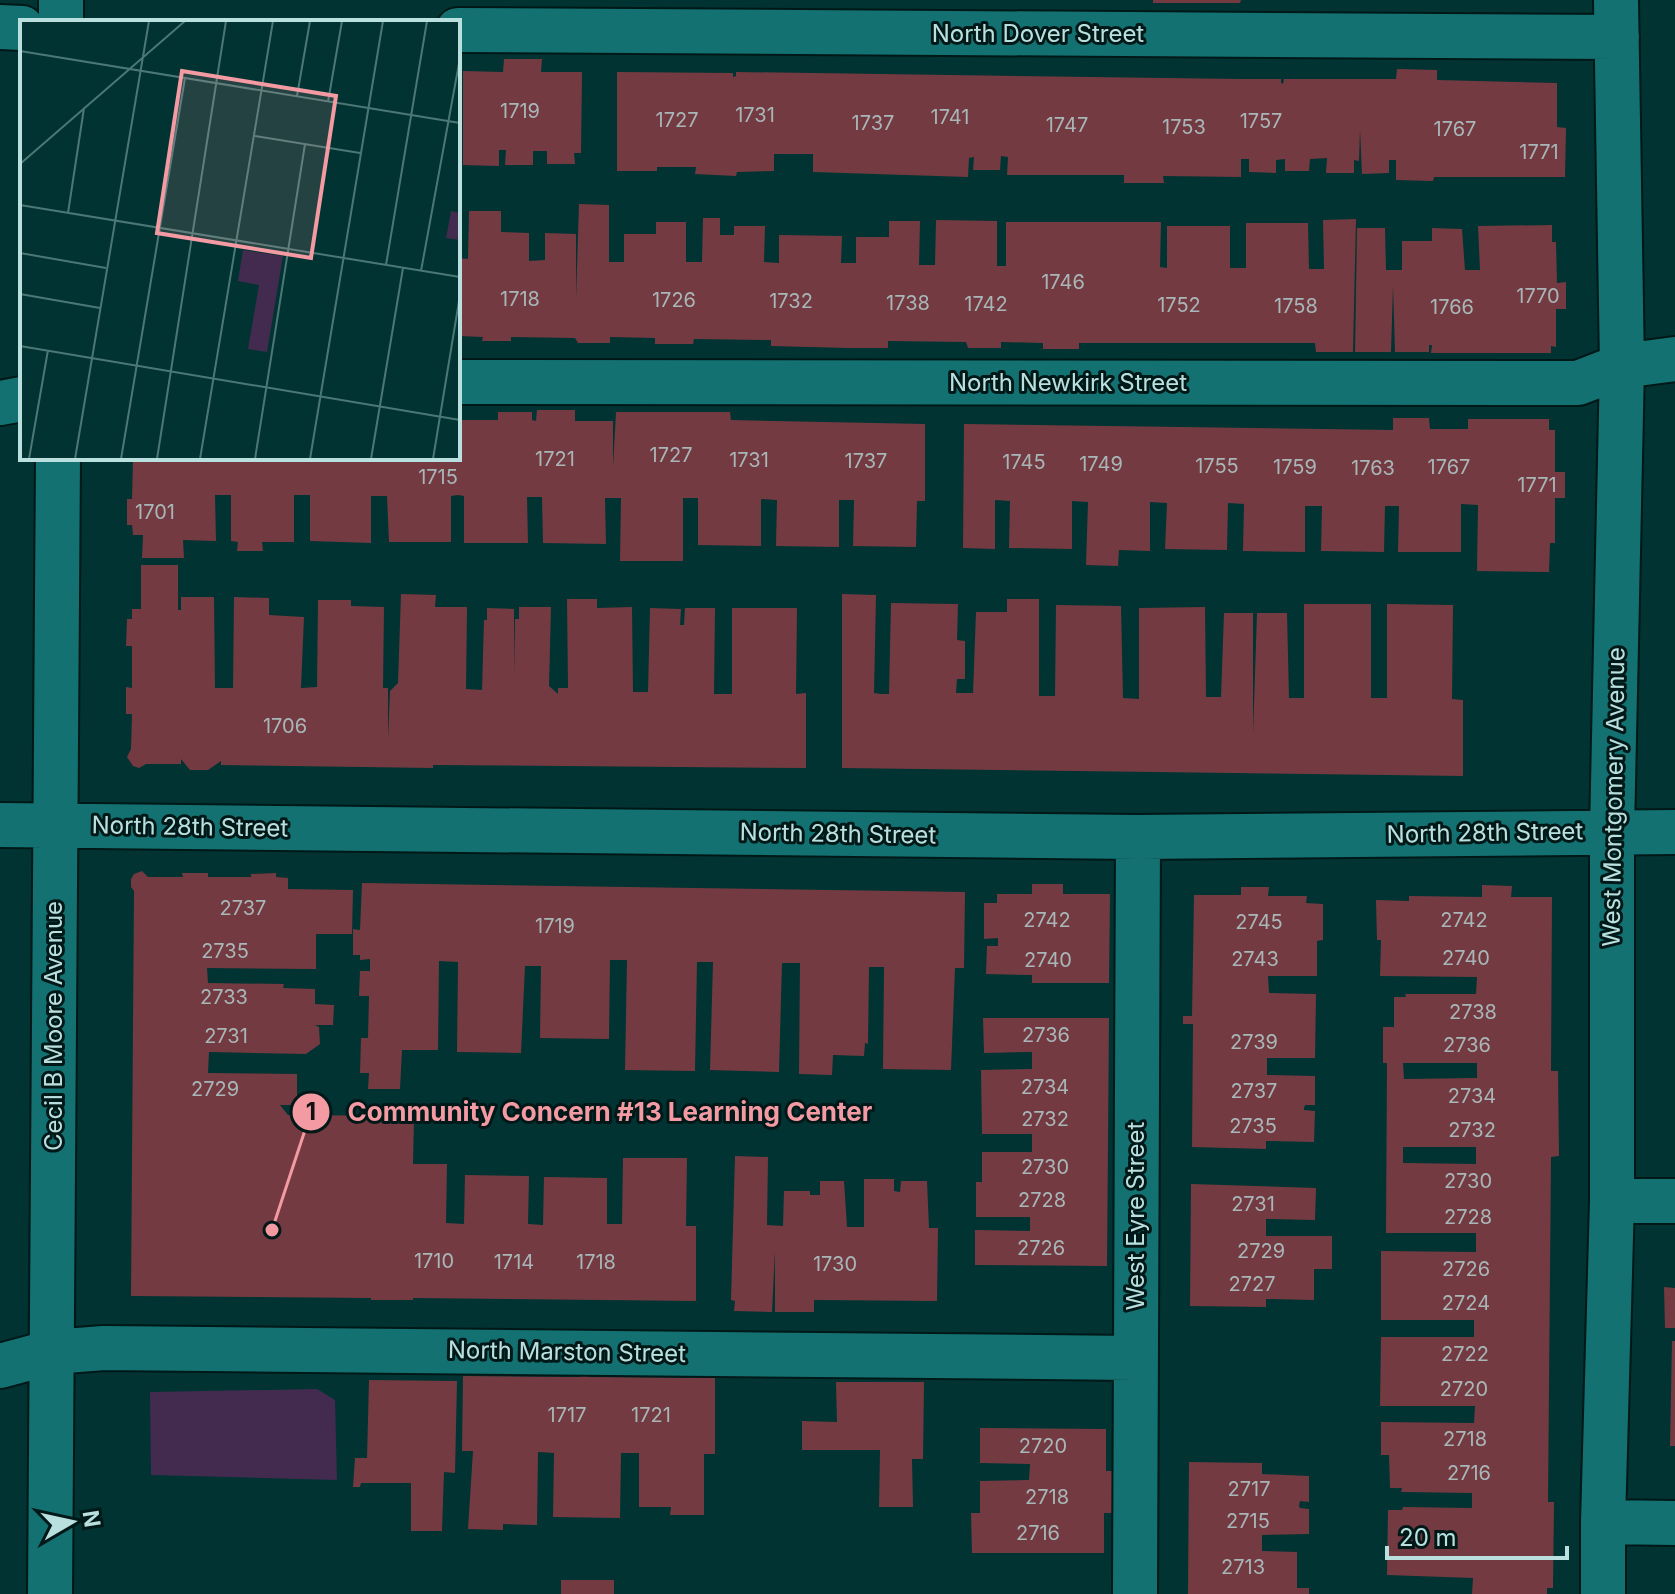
<svg xmlns="http://www.w3.org/2000/svg" width="1675" height="1594" font-family="Inter,sans-serif">
  <rect width="100%" height="100%" fill="#013332"/>
  <path fill="#432b50" d="M317,1389L335,1400L337,1480L151,1475L150,1392Z"/>
  <path fill="#743a41" fill-rule="evenodd" d="M1153,0H1241L1240,3H1153Z
    M504,59H542L541,72H582L581,153H574L575,164H547V151H533V165H505L506,150H499V166L463,165V71L503,72Z
    M1397,69L1437,70V80L1557,83V127L1566,128L1565,177H1434L1433,181L1396,180V160H1389V173L1362,174L1360,130L1359,161L1354,160V173H1326L1327,158L1310,159L1309,171H1285V159L1276,160V173L1249,172V159H1241V177L1163,176L1164,183H1124V175H1007L1008,157L1001,156L1000,170H973L974,157L969,158L968,177L813,172V154H774V171L737,172L736,176L695,174L696,167H657V171H617V72L733,73V77L736,76V72L1241,79H1281V83L1283,84L1284,79H1396Z
    M579,204L609,205V262H624V234H656V222H686V262H702L703,218H720V235H734V226H765L764,262L779,263V235L842,236L841,263H856V237H889V221H920L919,265H935L936,220L997,221V266H1006V222H1161L1160,267L1167,268V226H1230V268H1246V223H1308L1309,269H1324L1323,220L1356,219L1353,352H1316L1315,343H1079V349H1043V343L1001,342V348H968L966,342L888,341V348H850L771,346V340L694,339L693,344H655V338L610,337V343H578L575,338L511,337V341H482L483,337L458,336V258L468,259L469,211H501V232L529,233V261L545,260V233L576,234V298Z
    M1552,225V242H1556L1557,283L1566,282V309H1556V347L1551,346V353H1431L1432,345H1429V352H1395L1393,286L1391,352H1355L1357,228H1385L1386,270H1402V241H1432V228L1462,229L1465,270H1480L1478,226Z
    M537,410H575V421H613V467L616,412H730L731,420L925,424V501H917L916,547L853,546L854,500H839V547L776,546L777,500L761,499V546L698,545V498H683V561H620L621,498H605L606,544L543,543L542,497H527L528,543H464V496L458,495L451,496V542H389L387,496H371V543L310,541V495H294V542H262L263,551H237L238,542L231,541V495H215L216,541L183,540L184,558H142L143,535H133L132,525H127V499H132L133,458H458V420H498V412H532V420L536,421Z
    M1393,418H1429L1430,429H1468V419H1549V430H1555V472H1565V498H1555V543H1550L1549,572L1477,571L1478,505L1461,504V552H1398L1399,506H1385L1384,552L1321,551L1322,506H1305V552L1243,551L1244,504L1228,503L1227,550L1165,549L1167,503L1150,502V551L1119,550L1118,566L1086,565L1088,502L1072,501V549L1009,548L1010,501L995,500V549L963,548L964,424L1393,430Z
    M141,565H178V610H181V597H214L215,688H233L234,597L269,598V615L304,617L301,688L317,687L318,600H351V606L384,607L383,688H388V739L390,691L398,683L401,594L436,595L435,607H467L466,689L482,690L484,620H487V608L514,609V676L515,619H519V607H551L549,686L558,694V688H568L567,599H597V608L632,607L633,692H648L650,608L681,609L680,625H684L685,608H715L714,694H732V608H797L796,694L806,693V768L433,765V768L221,765V761L208,770H190L181,759V764H146L139,768L133,766L127,757L131,749L132,714H126V687L132,688V646H126L127,619H132V609H141Z
    M842,594L876,595L874,693L881,694H889L891,603L958,604L957,640L965,641V679H957L956,693H973L976,612H1007V599H1039V696H1055L1056,605L1121,606L1123,698L1139,699V608L1205,607L1206,697H1221L1224,613H1253V734L1257,613H1287L1289,698H1304V604H1371V698H1387V604L1453,605L1452,699L1463,700V776L842,768Z
    M142,871L148,877H183L182,873H208V877H251V874L276,873V877L288,878V889L353,890L352,934H316V969L207,968L208,983L284,984L283,988L315,989V1004L334,1005L333,1025H315L319,1027L320,1044L306,1054L209,1052L208,1073L297,1074V1105H280L288,1115L414,1116L413,1164H447L446,1223L464,1224L465,1175L529,1176L528,1224L543,1225L544,1177L607,1178V1224H622L623,1158H687L686,1226H696V1301L413,1298V1300H371V1298L131,1296L134,891L131,887V879L134,874Z
    M362,883L965,892L964,968H955L951,1070L883,1069L884,967H869L868,1044L865,1043L864,1056L833,1055L832,1075L799,1074L800,963H782L779,1072L710,1070L713,962H697L695,1071L625,1070L627,960H610L609,1039L540,1038L541,966H525L521,1053L457,1052L458,962L439,961L438,1050H402L400,1089H368L369,1073H360L361,1038H368L369,996H359L360,971H370V959L360,960V955H353V929L360,930Z
    M1032,884H1063V894H1110L1109,983H1032V975L986,974L987,946H998V938L984,939V903H997V894H1032Z
    M1482,885L1512,886L1511,897H1552L1551,1071H1558L1559,1156L1551,1157L1548,1502H1554L1553,1588H1547V1594H1472L1473,1578L1387,1575L1388,1510H1402L1403,1507L1472,1508V1493L1401,1492L1402,1488H1390L1389,1455H1381V1422L1474,1423L1475,1406H1380L1381,1337H1474V1320H1381V1251L1476,1252V1233H1386L1387,1063H1383V1027H1394V997H1406L1405,994H1476L1477,977L1380,976L1381,940H1377L1376,900L1409,901V896L1482,897ZM1403,1063H1477V1078L1404,1079ZM1403,1147H1476V1164L1403,1163Z
    M1241,887H1269L1268,896H1307L1306,903L1323,904V940L1317,941V976H1268L1269,993L1316,994L1315,1058H1267V1075L1315,1076V1105H1305L1304,1108V1110L1315,1111L1314,1142L1266,1141V1149L1192,1147L1193,1024H1183V1016H1192L1194,895H1241Z
    M983,1018H1109L1107,1266L975,1265V1230L1030,1231V1217H976V1182H982V1152H1032V1134H982L981,1070L1032,1069V1052L984,1053Z
    M735,1156L768,1157L767,1225L783,1226L784,1191H810V1195H820V1181H844L847,1227H864V1179H894V1191L900,1192L901,1181H927L929,1228H938L937,1301L814,1300V1312H775V1251L772,1312L734,1311L735,1301L731,1300Z
    M1191,1184L1316,1188L1315,1220L1266,1219V1236H1332V1269H1314V1300L1266,1299V1307L1190,1306Z
    M1664,1287L1675,1288V1328H1665Z
    M1672,1341H1675V1446H1670Z
    M579,1373H588V1377L715,1378V1454H704V1515H670L671,1507H639V1453H621L620,1518L553,1517L554,1453L538,1452L537,1525L503,1524V1530L468,1529L473,1451H462L463,1376L580,1377Z
    M369,1380L457,1381L455,1473L444,1472L442,1531H411V1483H361L360,1487H353L355,1458H367Z
    M836,1382H924L923,1459H912L913,1507H879L880,1450H802V1421L837,1422Z
    M980,1428L1106,1429V1471H1114L1113,1513H1104V1553H972L971,1513H980V1481L1029,1480L1030,1464L980,1463Z
    M1189,1462L1262,1463V1474L1309,1476V1502L1300,1501L1299,1506L1300,1508L1309,1509V1534L1262,1535V1551L1297,1552V1588H1309V1594H1188Z
    M561,1580H614V1594H561Z"/>
  <g fill="none" stroke-linecap="round" stroke-linejoin="round">
    <g stroke="#001818" stroke-width="48">
      <path id="minor" d="M61,22V0
        M0,27L22,28
        M458,30L1617,37
        M458,382L1578,383L1622,366L1675,359
        M0,403L22,399
        M0,825L1138,837L1675,832
        M1612,1201H1675
        M0,1366L52,1352L104,1348L1135,1358
        M1603,1522L1675,1523
        M50,1594L58,458
        M1135,1594L1138,837
        M1603,1594V1522L1612,1201V831L1622,366L1616,0"/>
    </g>
    <use href="#minor" stroke="#137271" stroke-width="44"/>
  </g>
  <g text-anchor="middle" stroke-width="6" stroke-linejoin="round" paint-order="stroke">
    <g font-size="20" fill="#a8b6b8">
      <text x="520" y="118">1719</text>
      <text x="755" y="122">1731</text>
      <text x="950" y="124">1741</text>
      <text x="677" y="127">1727</text>
      <text x="1261" y="128">1757</text>
      <text x="873" y="130">1737</text>
      <text x="1067" y="132">1747</text>
      <text x="1184" y="134">1753</text>
      <text x="1455" y="136">1767</text>
      <text x="1539" y="159">1771</text>
      <text x="1063" y="289">1746</text>
      <text x="1538" y="303">1770</text>
      <text x="520" y="306">1718</text>
      <text x="674" y="307">1726</text>
      <text x="791" y="308">1732</text>
      <text x="908" y="310">1738</text>
      <text x="986" y="311">1742</text>
      <text x="1179" y="312">1752</text>
      <text x="1296" y="313">1758</text>
      <text x="1452" y="314">1766</text>
      <text x="671" y="462">1727</text>
      <text x="555" y="466">1721</text>
      <text x="749" y="467">1731</text>
      <text x="866" y="468">1737</text>
      <text x="1024" y="469">1745</text>
      <text x="1101" y="471">1749</text>
      <text x="1217" y="473">1755</text>
      <text x="1295" y="474">1759</text>
      <text x="1449" y="474">1767</text>
      <text x="1373" y="475">1763</text>
      <text x="438" y="484">1715</text>
      <text x="1537" y="492">1771</text>
      <text x="155" y="519">1701</text>
      <text x="285" y="733">1706</text>
      <text x="243" y="915">2737</text>
      <text x="1047" y="927">2742</text>
      <text x="1464" y="927">2742</text>
      <text x="1259" y="929">2745</text>
      <text x="555" y="933">1719</text>
      <text x="225" y="958">2735</text>
      <text x="1466" y="965">2740</text>
      <text x="1255" y="966">2743</text>
      <text x="1048" y="967">2740</text>
      <text x="224" y="1004">2733</text>
      <text x="1473" y="1019">2738</text>
      <text x="1046" y="1042">2736</text>
      <text x="226" y="1043">2731</text>
      <text x="1254" y="1049">2739</text>
      <text x="1467" y="1052">2736</text>
      <text x="1045" y="1094">2734</text>
      <text x="215" y="1096">2729</text>
      <text x="1254" y="1098">2737</text>
      <text x="1472" y="1103">2734</text>
      <text x="1045" y="1126">2732</text>
      <text x="1253" y="1133">2735</text>
      <text x="1472" y="1137">2732</text>
      <text x="1045" y="1174">2730</text>
      <text x="1468" y="1188">2730</text>
      <text x="1042" y="1207">2728</text>
      <text x="1253" y="1211">2731</text>
      <text x="1468" y="1224">2728</text>
      <text x="1041" y="1255">2726</text>
      <text x="1261" y="1258">2729</text>
      <text x="434" y="1268">1710</text>
      <text x="514" y="1269">1714</text>
      <text x="596" y="1269">1718</text>
      <text x="835" y="1271">1730</text>
      <text x="1466" y="1276">2726</text>
      <text x="1252" y="1291">2727</text>
      <text x="1466" y="1310">2724</text>
      <text x="1465" y="1361">2722</text>
      <text x="1464" y="1396">2720</text>
      <text x="567" y="1422">1717</text>
      <text x="651" y="1422">1721</text>
      <text x="1465" y="1446">2718</text>
      <text x="1043" y="1453">2720</text>
      <text x="1469" y="1480">2716</text>
      <text x="1249" y="1496">2717</text>
      <text x="1047" y="1504">2718</text>
      <text x="1248" y="1528">2715</text>
      <text x="1038" y="1540">2716</text>
      <text x="1243" y="1574">2713</text>
    </g>
    <g font-size="24" fill="#b9e0df" stroke="#001818">
      <text x="1038" y="42">North Dover Street</text>
      <text x="1068" y="391">North Newkirk Street</text>
      <text transform="translate(1614 797) rotate(-89)" y="8">West Montgomery Avenue</text>
      <text transform="translate(190 827) rotate(1)" y="8">North 28th Street</text>
      <text transform="translate(1485 833) rotate(-1)" y="8">North 28th Street</text>
      <text transform="translate(838 834) rotate(1)" y="8">North 28th Street</text>
      <text transform="translate(54 1026) rotate(-90)" y="8">Cecil B Moore Avenue</text>
      <text transform="translate(1136 1216) rotate(-90)" y="8">West Eyre Street</text>
      <text transform="translate(567 1352) rotate(1)" y="8">North Marston Street</text>
    </g>
  </g>
  <g transform="translate(20 20)">
    <rect width="440" height="440" fill="#013332"/>
    <path d="M431,191L440,193V220L426,218ZM223,230L263,236L247,332L228,329L239,265L218,261Z" fill="#432b50"/>
    <path fill="none" stroke="#4b7877" stroke-width="2" d="M0,31L440,103M277,76L290,1M308,82L322,1M235,116L340,133M0,144L165,1M0,185L440,257M48,193L64,88M0,233L86,248M366,245L407,1M401,251L440,38M0,274L80,288M0,326L440,400M9,439L28,330M55,439L129,1M101,439L165,58M137,439L206,1M180,439L253,1M235,439L285,124M290,439L363,1M351,439L383,248M413,439L440,275"/>
    <path fill="#f49aa3" fill-opacity="0.15" stroke="#f49aa3" stroke-width="4" d="M162,51L316,76L291,238L137,213Z"/>
    <rect width="440" height="440" fill="none" stroke="#b9e0df" stroke-width="4"/>
  </g>
  <path fill="none" stroke="#f49aa3" stroke-width="3" d="M272 1230L311 1112"/>
  <g fill="#f49aa3" stroke="#001818" stroke-width="3">
    <circle cx="272" cy="1230" r="8"/>
    <circle cx="311" cy="1112" r="20"/>
  </g>
  <g font-size="24" text-anchor="middle" font-weight="bold" fill="#111">
    <text x="311" y="1120">1</text>
  </g>
  <g font-size="26" text-anchor="middle" font-weight="bold" fill="#f49aa3" stroke="#001818" stroke-width="6" stroke-linejoin="round" paint-order="stroke">
    <text x="610" y="1121">Community Concern #13 Learning Center</text>
  </g>
  <g transform="translate(72 1522) rotate(81)" stroke="#001818" stroke-width="6" paint-order="stroke">
  <path d="M0-6L14 30L0 20L-14 30Z" fill="#b9e0df"/>
  <text y="-12" font-size="22" font-weight="bold" text-anchor="middle" fill="#b9e0df">N</text>
  </g>
  <path d="M1387 1546v12h180v-12" fill="none" stroke="#b9e0df" stroke-width="4"/>
  <text x="1399" y="1546" font-size="24" fill="#b9e0df" stroke="#001818" stroke-width="6" paint-order="stroke">20 m</text>
</svg>
